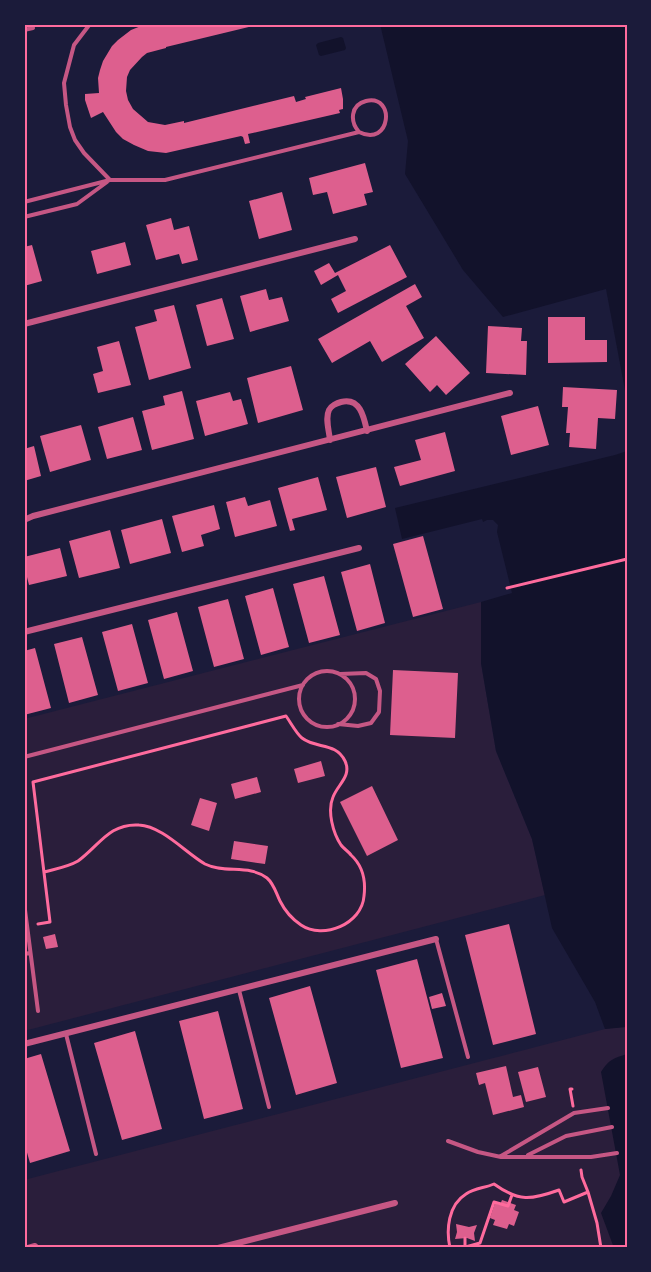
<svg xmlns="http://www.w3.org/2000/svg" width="651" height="1272" font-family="Arial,sans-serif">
  <rect width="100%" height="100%" fill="#1b1b3a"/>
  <path fill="#2a1e3b" d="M481,602V663L496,751L532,839L545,895L24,1031V719Z
    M627,1026V1248H24V1180L605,1029Z"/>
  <path fill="#12122b" d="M380,24H627V401L606,289L503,317L463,270L405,174L408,141Z
    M341,37L343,38L346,48L345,50L321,56L319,55L316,45L318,43Z
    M627,451V1027L605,1029L595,1002L552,928L532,839L496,751L481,663V602L512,593L497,532L498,525L493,520H487L483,522L482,519L402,539L395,508L615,455Z
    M627,1054V1248H614L601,1213L611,1196L620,1175L601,1072C608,1060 614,1058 627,1054Z"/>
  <path fill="#dd5f8e" d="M146,24L257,25L166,47V48L147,53L142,57L130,70L127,77L126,91L128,100L133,109L148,122L165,125L184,121V123L294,96L296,102L306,99L305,97L341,88L343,99V109L339,110L340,113L248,134L250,143L245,144L243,137L241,136L166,153L148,151L134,145L123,139L116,132L103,112L91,118L85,100V94L99,93L98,78L100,70L103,61L112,46L118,40L131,30Z
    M365,163L373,192L364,194L367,205L333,214L327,192L313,195L309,178Z
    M282,192L292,230L259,239L249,201Z
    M171,218L174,230L189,226L198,260L182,264L179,254L156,260L146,225Z
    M125,242L131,265L97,274L91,251Z
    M32,245L42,281L24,286V247Z
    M390,245L407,277L338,313L331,299L346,291L338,275L321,285L314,271L329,263L335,273Z
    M415,284L422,297L406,306L424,338L382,362L370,341L332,363L318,339Z
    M266,289L269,300L282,297L289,321L250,332L240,296Z
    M222,298L234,339L207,346L196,305Z
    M174,305L191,368L149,380L135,327L157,321L154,310Z
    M548,317H585V340H607V362L548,363Z
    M488,326L522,328L521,341H527L526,375L486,373Z
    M436,336L470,373L446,395L437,385L430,392L405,364Z
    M119,341L131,385L98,393L93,374L103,371L97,347Z
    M291,366L303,410L258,423L247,378Z
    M563,387L617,390L615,419L598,418L596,449L569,447L570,433H566L568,407H562Z
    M182,391L194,439L152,450L142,411L165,405L163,396Z
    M230,392L233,401L241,399L248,424L205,436L196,401Z
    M538,406L549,445L511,455L501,416Z
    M133,417L142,450L107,459L98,427Z
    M81,425L91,460L50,472L40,436Z
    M445,432L455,471L400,486L394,467L421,460L415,440Z
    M34,446L41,476L24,481V449Z
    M376,467L386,507L347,518L336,477Z
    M318,477L327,510L292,519L295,530L290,531L278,488Z
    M245,497L248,506L270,500L277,526L235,537L226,502Z
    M214,505L220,529L201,535L204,546L182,552L172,516Z
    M162,519L171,553L130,564L121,530Z
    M110,530L120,568L79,578L69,541Z
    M423,536L443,609L413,617L393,544Z
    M60,548L67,576L29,585L24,565V557Z
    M370,564L385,623L357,631L341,572Z
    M324,576L340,635L309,643L293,584Z
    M273,588L289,647L261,655L245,596Z
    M228,599L244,659L214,667L198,607Z
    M177,612L193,671L164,679L148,620Z
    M132,624L148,683L118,691L102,632Z
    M82,637L98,695L69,703L54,644Z
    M35,648L51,708L24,715V651Z
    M393,670L458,673L455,738L390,735Z
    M321,761L325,776L298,783L294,769Z
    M257,777L261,792L235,799L231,784Z
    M372,786L398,840L367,856L340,802Z
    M200,798L217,803L209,831L191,825Z
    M234,841L268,846L265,864L231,859Z
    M509,924L536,1034L493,1045L465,935Z
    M55,934L58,947L46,949L43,937Z
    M417,959L443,1058L401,1068L376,970Z
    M310,986L337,1083L296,1095L269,998Z
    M442,993L446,1006L432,1009L429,997Z
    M218,1011L243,1109L204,1119L179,1021Z
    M135,1031L162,1129L122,1140L94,1043Z
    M41,1054L70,1151L30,1163L24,1142V1059Z
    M506,1066L513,1097L521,1095L524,1107L493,1115L485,1083L479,1085L476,1073Z
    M538,1067L546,1097L526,1102L518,1072Z
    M502,1200L516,1205L514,1210L519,1212L514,1226L509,1224L507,1229L493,1225L495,1220L490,1218L495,1203L500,1205Z
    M456,1224L469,1227L477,1225L474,1233L475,1241L467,1238L455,1239L457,1232Z"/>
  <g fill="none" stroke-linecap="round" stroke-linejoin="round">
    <path stroke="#ff6b9d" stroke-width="3" d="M507,588L627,559
      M38,924L50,922L33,782L286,716C291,723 296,733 302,738C316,749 336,742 345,761C352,776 338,784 333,797C327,811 333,833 341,845C344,849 348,851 351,855C363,866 366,880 364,896C362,924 323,940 301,925C292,919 285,911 280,901C276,893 274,884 267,878C249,864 225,874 205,864C186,853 162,826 139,825C109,823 99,846 78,861C68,867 55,869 44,872
      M572,1089H570L573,1106
      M588,1192L597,1223L601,1248
      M465,1238V1246
      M450,1248C446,1230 448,1205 466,1194C474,1188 485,1188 494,1184C519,1202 531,1200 559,1190L564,1202L588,1192L582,1177L581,1170
      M462,1248L480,1243L494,1202L508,1206L512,1195"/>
    <path stroke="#c65784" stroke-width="4" d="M90,24L74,45L64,83L66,105L70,127L75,140L84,153L110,180
      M24,30L33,28
      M24,202L110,180H165L359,132C350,122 350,105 366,101C396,94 391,148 359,132
      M24,217L77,204L107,182
      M299 699a28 28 0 1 1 56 0a28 28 0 1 1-56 0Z
      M338,724L358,726L371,723L379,712L380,691L376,679L366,673L340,674
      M24,757L303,685
      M24,902L38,1011
      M436,939L468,1057
      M24,954L30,953
      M239,990L269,1107
      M66,1034L96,1154
      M448,1141L478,1152L501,1157H591L617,1153
      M528,1155L566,1136L612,1127
      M501,1156L574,1113L608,1108"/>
    <path stroke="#c65784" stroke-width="6" d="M24,324L355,239
      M330,440C329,431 325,418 329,410C331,406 337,403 341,402C360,397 364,417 367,431
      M24,520L33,516L510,393
      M24,632L359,548
      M24,1044L436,939
      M28,1248L35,1246L37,1248
      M218,1248L395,1203"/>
  </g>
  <rect width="651" height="1272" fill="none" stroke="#1b1b3a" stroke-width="51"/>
  <rect x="26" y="26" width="600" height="1220" fill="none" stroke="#ff6b9d" stroke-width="2"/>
</svg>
